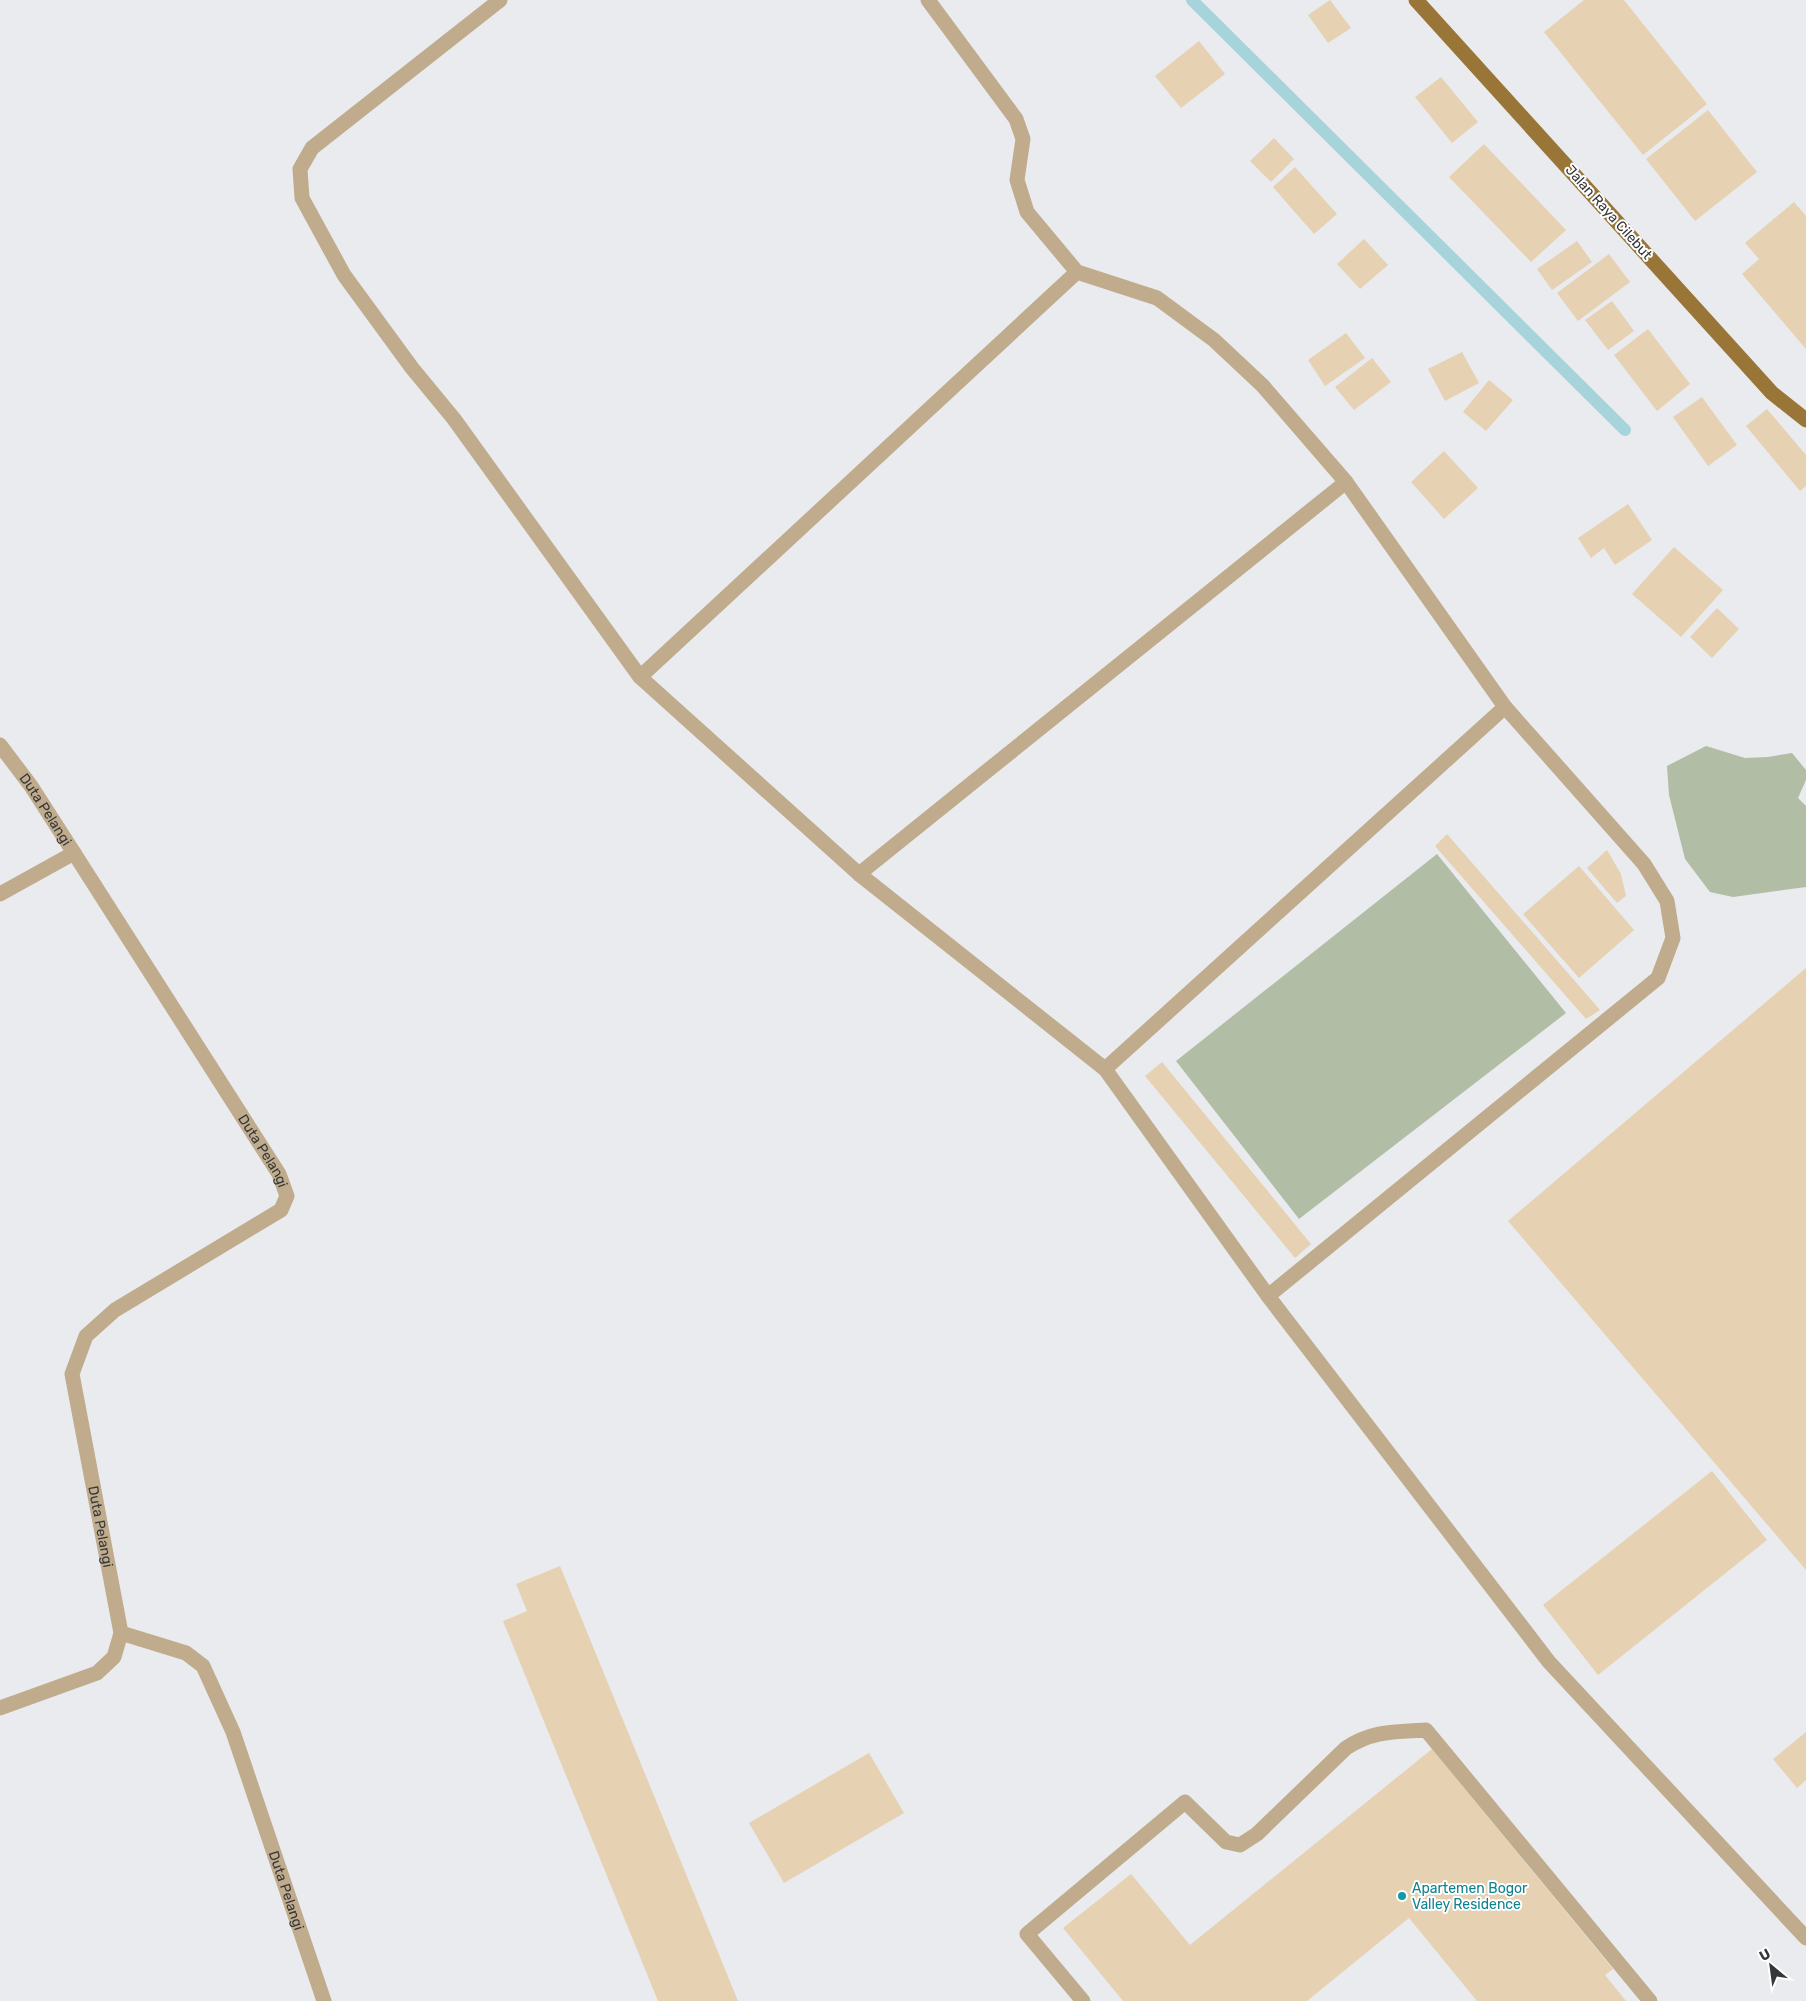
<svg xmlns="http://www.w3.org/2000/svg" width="1806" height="2001" font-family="Rubik,sans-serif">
  <rect width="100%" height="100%" fill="#e9ebef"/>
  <path fill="#b1bda5" d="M1706,746L1745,758L1768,757L1792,753L1806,770V780L1798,798L1806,806V887L1733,897L1710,892L1685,859L1669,795L1667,766Z
    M1437,854L1566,1013L1299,1219L1176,1061Z"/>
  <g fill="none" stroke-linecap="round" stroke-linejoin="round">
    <path stroke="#a7d3da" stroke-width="12" d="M1192,0L1625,430"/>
  </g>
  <path fill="#e6d1b2" d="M1330,0L1351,28L1328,43L1308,15Z
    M1584,0H1624L1707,104L1643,155L1544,32Z
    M1199,41L1225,74L1181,108L1155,76Z
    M1441,77L1478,122L1452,143L1415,97Z
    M1708,110L1757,172L1695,221L1646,159Z
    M1274,138L1294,159L1271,182L1250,161Z
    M1484,144L1566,230L1531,262L1449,177Z
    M1295,167L1337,214L1314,234L1273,187Z
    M1794,202L1806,216V349L1742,274L1759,259L1745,243Z
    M1364,239L1388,265L1360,289L1337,264Z
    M1577,241L1592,262L1552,290L1537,269Z
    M1609,254L1630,282L1578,321L1557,293Z
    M1612,301L1634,331L1608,350L1585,320Z
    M1648,329L1690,384L1657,411L1614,355Z
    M1346,333L1365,358L1325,386L1308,360Z
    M1462,352L1479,383L1445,401L1428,369Z
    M1372,358L1391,382L1354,410L1335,387Z
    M1489,380L1513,400L1486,431L1463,412Z
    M1702,397L1737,445L1708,466L1673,417Z
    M1767,409L1806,455V486L1800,491L1746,426Z
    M1444,451L1478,488L1444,519L1411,482Z
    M1628,504L1652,540L1615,565L1604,548L1591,558L1578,538Z
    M1674,547L1723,590L1681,637L1632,594Z
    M1717,608L1739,629L1712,658L1690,637Z
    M1447,834L1600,1010L1586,1019L1435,846Z
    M1607,850L1621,874L1626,896L1617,903L1587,868Z
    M1579,866L1634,930L1579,978L1523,914Z
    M1806,968V1570L1508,1221Z
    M1162,1062L1311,1244L1295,1258L1145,1076Z
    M1712,1471L1767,1540L1598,1675L1543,1605Z
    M560,1566L738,2001H658L503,1621L527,1611L516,1584Z
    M1806,1732V1780L1797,1788L1773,1759Z
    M1432,1749L1613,1969L1605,1975L1626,2001H1477L1409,1918L1307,2001H1123L1063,1928L1131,1874L1190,1945Z
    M869,1753L904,1813L784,1883L749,1823Z"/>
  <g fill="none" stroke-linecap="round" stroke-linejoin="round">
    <g stroke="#c0ac8d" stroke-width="15">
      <path d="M500,0L312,148L300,169L302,198L344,275L412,368L454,419L640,677L859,874L1105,1069L1268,1296L1549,1662L1806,1938"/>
      <path d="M928,0L1016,119L1023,139L1017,180L1027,212L1077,272L1157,298L1214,340L1263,386L1346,482L1505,707L1644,864L1667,901L1673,938L1658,978L1268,1296"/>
      <path d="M640,677L1077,272"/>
      <path id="s1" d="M0,745L31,786L74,853L279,1174L287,1196L281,1210L115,1310L86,1336L72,1374L121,1633L114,1657L97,1673L0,1708"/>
      <path d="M859,874L1346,482"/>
      <path d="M0,894L74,853"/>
      <path d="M1105,1069L1505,707"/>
      <path id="s2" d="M121,1633L186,1653L203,1666L233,1732L324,2001"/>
      <path d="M1083,2001L1027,1934L1185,1802L1226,1842L1240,1845L1257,1834L1346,1748C1373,1730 1396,1732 1426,1730L1650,2001"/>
    </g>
    <path stroke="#9a7538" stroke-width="15" d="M1416,0L1772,393L1806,420"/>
  </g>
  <circle fill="#0f9aa8" stroke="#fff" stroke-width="2" cx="1402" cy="1896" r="5"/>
  <g text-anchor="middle" stroke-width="4" stroke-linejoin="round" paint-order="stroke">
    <g font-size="14" fill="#353638" stroke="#fff">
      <text transform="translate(1609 212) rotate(48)" y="5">Jalan Raya Cilebut</text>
      <text dy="5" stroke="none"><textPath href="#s1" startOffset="79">Duta Pelangi</textPath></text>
      <text dy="5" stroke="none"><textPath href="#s1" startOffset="484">Duta Pelangi</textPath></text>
      <text dy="5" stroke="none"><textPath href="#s1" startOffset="979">Duta Pelangi</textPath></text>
      <text dy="5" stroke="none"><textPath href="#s2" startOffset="329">Duta Pelangi</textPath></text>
    </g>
    <g font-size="14" fill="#0d838f" stroke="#fff" text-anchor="start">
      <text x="1412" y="1893">Apartemen Bogor<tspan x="1412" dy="16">Valley Residence</tspan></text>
    </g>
  </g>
  <g transform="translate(1771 1966) rotate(331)" stroke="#ffffff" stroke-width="4" paint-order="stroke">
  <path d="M0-4L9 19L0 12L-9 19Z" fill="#353638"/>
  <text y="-8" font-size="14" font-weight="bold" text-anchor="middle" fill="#353638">U</text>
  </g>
</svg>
